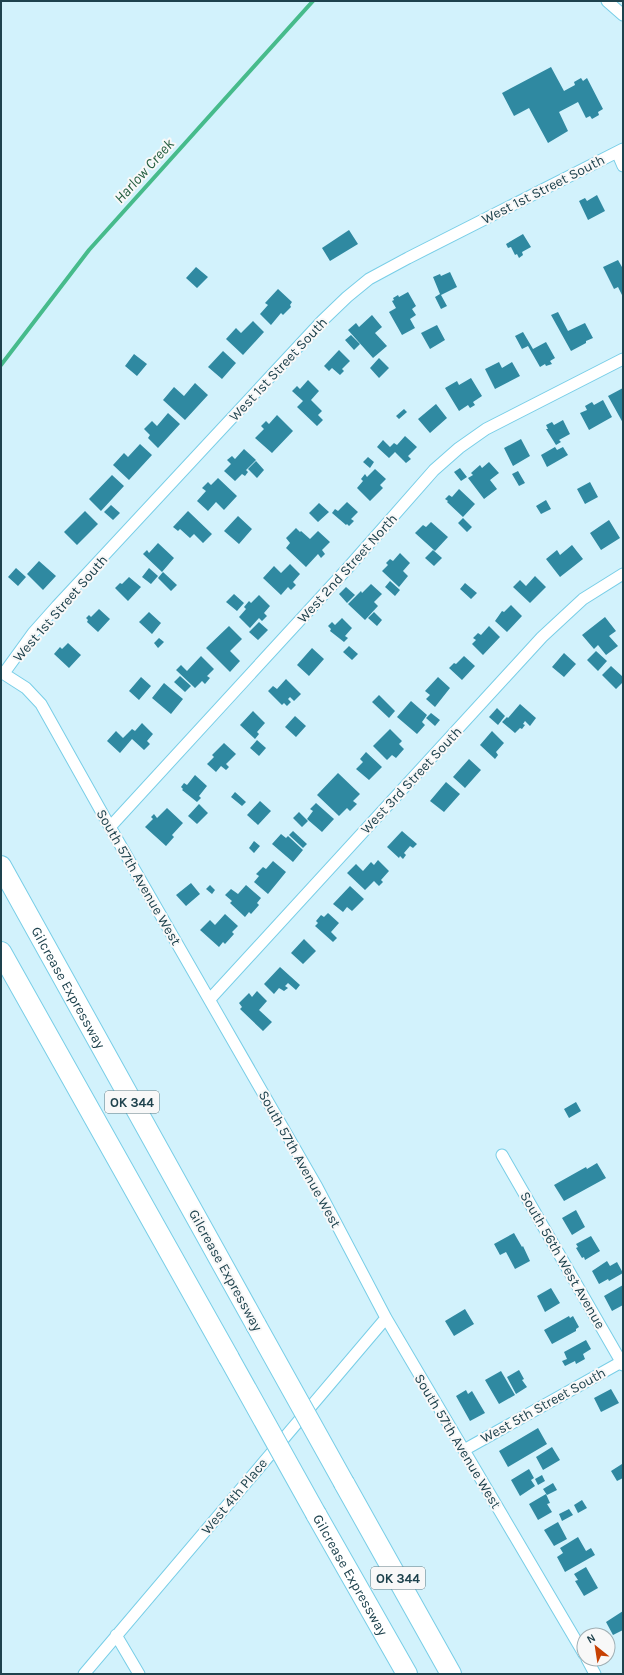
<svg xmlns="http://www.w3.org/2000/svg" width="624" height="1675" font-family="Karla,sans-serif">
  <rect width="100%" height="100%" fill="#d2f2fc"/>
  <g fill="none" stroke-linecap="round" stroke-linejoin="round">
    <path stroke="#46bb8b" stroke-width="4" d="M1,365L89,250L313,1"/>
  </g>
  <path fill="#2f89a1" d="M551,67L564,91L575,85L574,82L581,78L583,81L587,78L603,109L598,112L599,115L592,119L590,116L586,118L578,102L559,112L568,131L548,143L529,108L514,116L502,93Z
    M597,195L605,211L588,220L579,201L585,198L587,201Z
    M349,230L358,244L330,261L322,248Z
    M523,234L531,247L522,252L523,255L519,258L517,254L515,255L511,247L508,248L506,244Z
    M618,260L622,267L623,266V297L618,287L614,289L603,267Z
    M196,267L208,277L197,288L186,278Z
    M450,272L457,287L441,295L447,306L441,309L435,297L440,294L433,277L440,274L441,276Z
    M278,289L292,302L290,305L291,307L283,315L281,313L271,325L260,314L268,305L265,303Z
    M408,292L416,306L412,309L416,315L410,319L415,328L402,335L389,312L396,308L392,301L394,300L393,298L398,295L399,297Z
    M558,312L568,331L585,323L593,338L586,341V343L571,351L551,315Z
    M372,315L382,327L375,333L387,346L373,358L348,330L356,323L359,327Z
    M253,321L264,332L243,355L226,339L236,328L241,333Z
    M437,325L445,340L430,349L421,333Z
    M523,332L533,349L546,342L555,358L550,361L552,364L546,366L545,364L540,367L528,346L522,349L515,336Z
    M351,335L360,344L354,350L345,340Z
    M339,350L350,361L342,369L344,371L340,375L332,368L329,371L324,366Z
    M223,351L236,363L222,379L208,367Z
    M134,354L147,364L137,376L125,366Z
    M379,358L389,368L379,378L370,368Z
    M499,362L502,368L512,362L520,376L495,389L485,369Z
    M471,378L482,396L473,402L475,405L470,408L468,405L459,411L445,388L457,381L459,385Z
    M308,380L319,391L311,400L322,411L318,415L323,420L317,426L297,407L303,401L292,391L297,386L300,389Z
    M195,383L208,395L185,420L163,400L174,387L184,396Z
    M623,388V423L608,396Z
    M603,400L612,417L589,430L580,413L587,410L585,406L592,402L594,405Z
    M436,404L447,418L430,433L418,419Z
    M404,409L407,412L399,419L396,416Z
    M168,413L180,424L158,448L148,438L150,435L144,429L152,421L157,426Z
    M277,415L293,431L272,453L255,438L264,429L261,426L266,421L269,424Z
    M563,420L570,434L559,440L561,442L556,445L546,429H548L546,425L552,422L554,425Z
    M405,436L417,447L408,456L411,459L406,463L395,452L389,458L377,447L383,440L390,447L394,443L397,445Z
    M521,439L530,456L513,466L504,448Z
    M140,444L152,455L129,480L113,465L124,453L128,457Z
    M555,447L557,450L563,447L568,455L547,467L541,455Z
    M244,449L256,460L246,470L248,472L245,476L242,474L235,481L224,471L231,464L227,460L232,456L235,459Z
    M368,457L374,462L370,468L363,462Z
    M256,461L264,470L257,478L248,469Z
    M489,462L499,473L490,480L497,489L484,499L468,478L473,475L471,473L480,465L482,468Z
    M460,468L467,477L461,481L454,472Z
    M375,469L386,479L380,485L383,488L370,501L357,488L363,481L361,479L365,474L367,477Z
    M518,471L525,483L519,486L512,474Z
    M112,475L124,486L101,511L89,499Z
    M218,478L237,496L224,510L216,502L208,511L197,501L206,491L202,488L208,482L211,485Z
    M590,482L598,497L585,504L577,489Z
    M459,489L475,504L463,517L447,502L448,501L445,499L449,495L452,497Z
    M546,500L551,509L541,514L536,506Z
    M347,502L358,512L351,519L354,521L349,526L347,524L346,525L332,513L335,509L338,511Z
    M319,503L329,512L318,522L309,513Z
    M111,505L120,513L113,520L104,512Z
    M85,511L98,524L77,545L64,532Z
    M188,511L212,534L203,543L194,534L190,538L180,529L178,531L173,527Z
    M238,516L252,529L239,544L224,531Z
    M463,518L472,527L467,532L458,523Z
    M609,520L620,538L601,550L590,533Z
    M431,522L448,537L435,551L415,533L423,525L426,527Z
    M296,528L300,532L301,531L310,539L318,531L330,542L322,550L325,554L321,558L318,554L306,567L286,548L290,543L286,538Z
    M158,543L174,558L162,572L143,554L147,550L149,553Z
    M572,545L583,559L560,577L546,559L557,550L560,555Z
    M433,550L442,558L434,566L425,558Z
    M400,553L410,563L403,571L408,576L399,587L382,571L388,565L386,563L390,559L393,561Z
    M39,561L56,576L43,590L27,574Z
    M290,564L300,574L293,582L296,585L291,590L288,587L281,595L263,578L274,566L281,573Z
    M16,568L26,577L18,586L8,577Z
    M149,568L158,576L151,584L142,577Z
    M163,572L177,585L171,591L158,578Z
    M535,576L546,587L530,603L513,587L520,580L526,586Z
    M129,577L141,587L128,601L115,588L120,583L122,584Z
    M390,581L400,590L395,596L385,587Z
    M465,583L477,593L471,599L460,589Z
    M371,584L382,594L374,602L378,606L365,620L348,604L361,591L362,593Z
    M346,587L355,595L347,603L339,594Z
    M234,594L244,603L237,611L226,602Z
    M259,595L270,606L264,613L267,616L262,621L259,618L250,628L239,617L246,609L244,607L249,601L251,603Z
    M511,605L522,616L507,632L495,621L502,611L504,612Z
    M99,609L110,619L98,632L87,622L88,620L86,618L89,615L91,617Z
    M149,612L161,623L152,634L139,622Z
    M374,612L382,620L377,626L368,618Z
    M605,617L616,631L609,636L618,646L606,655L598,645L594,649L582,635Z
    M342,618L352,628L345,636L348,638L344,642L330,631L331,629L328,626L332,622L335,625Z
    M259,622L268,630L258,640L249,632Z
    M229,626L242,639L230,651L240,661L230,672L206,648Z
    M489,626L500,637L483,655L472,644L476,640L473,638L478,633L481,635Z
    M159,638L164,642L158,648L154,643Z
    M68,643L81,655L69,668L54,654L60,647L62,649Z
    M349,646L358,654L352,660L343,652Z
    M312,648L324,659L309,676L297,665Z
    M596,651L607,661L598,671L587,660Z
    M564,653L576,664L564,677L552,667Z
    M201,656L214,669L207,676L210,678L205,684L202,681L195,688L176,670L181,665L187,671Z
    M464,656L475,666L462,680L449,668L454,663L456,664Z
    M611,666L623,677V682L616,689L602,675Z
    M180,676L191,686L185,692L174,682Z
    M141,677L151,686L139,700L129,691Z
    M438,677L450,688L435,707L426,699L430,695L425,691Z
    M286,679L301,694L294,701L290,697L288,699L291,702L287,706L284,703L282,705L268,691L273,686L277,689Z
    M164,683L183,699L171,714L152,698Z
    M379,695L395,711L389,718L372,702Z
    M411,701L427,715L422,722L425,725L417,734L397,717Z
    M520,704L536,718L530,726L525,721L523,724L525,725L522,729L520,728L515,733L502,722L507,717L508,718Z
    M497,708L505,716L498,725L489,717Z
    M253,711L265,723L257,732L259,734L255,739L240,725Z
    M431,713L440,720L435,726L426,718Z
    M295,716L306,726L296,737L285,727Z
    M142,723L153,734L147,741L150,744L144,750L132,739L120,753L107,741L116,731L123,738L132,729L135,731Z
    M390,729L402,741L399,744L404,749L396,758L392,755L387,760L373,746Z
    M492,731L504,743L496,752L498,755L495,759L480,745Z
    M257,740L266,748L259,756L250,748Z
    M224,743L236,754L226,764L229,767L226,770L221,766L216,772L207,764L214,757L212,755Z
    M366,752L382,767L369,780L356,769L363,762L360,759Z
    M469,759L481,770L465,788L453,777Z
    M338,773L360,794L353,801L357,804L350,811L347,808L339,816L317,795Z
    M195,775L207,786L199,796L201,798L197,802L182,790L183,789L181,787L184,783L187,785Z
    M446,782L460,794L444,812L430,801Z
    M235,792L246,802L242,806L231,797Z
    M260,801L271,811L258,825L247,815Z
    M316,803L334,819L322,832L307,819L313,811L310,809Z
    M199,804L208,813L197,824L188,816Z
    M167,808L183,823L172,835L174,837L166,846L145,827L153,819L151,817L154,814L157,818Z
    M299,812L308,821L302,827L293,818Z
    M293,831L307,844L303,848L289,835Z
    M402,831L417,844L413,848L410,846L404,853L406,855L403,859L400,856L399,858L387,847Z
    M281,834L286,838L288,836L303,850L293,862L272,844Z
    M254,841L260,846L254,853L249,848Z
    M378,860L389,871L381,880L383,882L379,886L374,881L365,890L347,873L356,864L363,871L371,862L374,865Z
    M273,861L286,872L268,894L254,882L259,876L256,874L263,867L266,869Z
    M191,883L200,894L186,906L176,895Z
    M210,885L215,890L212,894L206,889Z
    M246,885L261,898L257,903L259,905L251,914L249,912L245,917L230,903L232,901L225,895L231,889L238,894Z
    M350,886L364,899L352,911L347,907L343,912L333,904Z
    M328,913L339,923L331,932L337,938L333,942L315,926L318,923L316,921L321,915L324,917Z
    M225,914L238,926L232,932L234,934L225,944L223,942L219,947L200,930L210,920L215,925Z
    M304,939L316,951L303,964L291,953Z
    M280,967L300,985L296,990L288,983L285,986L288,988L284,991L279,988L274,994L264,984Z
    M257,991L267,1001L259,1010L272,1022L263,1031L240,1009L242,1007L239,1003L249,993L252,997Z
    M576,1102L581,1111L569,1118L564,1109Z
    M597,1163L606,1178L564,1201L554,1185L586,1167L587,1169Z
    M576,1210L585,1227L572,1235L562,1218Z
    M514,1233L522,1247L523,1246L530,1261L515,1269L506,1252L500,1255L494,1244Z
    M591,1236L600,1251L585,1260L584,1257L582,1258L576,1248L578,1247L576,1244Z
    M607,1261L610,1266L617,1262L623,1273L609,1281L608,1279L599,1284L592,1271Z
    M623,1285V1305L612,1311L604,1296Z
    M551,1288L560,1303L545,1312L537,1296Z
    M465,1309L474,1324L454,1336L445,1321Z
    M569,1316L570,1318L573,1316L579,1327L576,1329V1331L552,1344L544,1330Z
    M586,1340L591,1349L583,1354L585,1359L576,1364L575,1361L565,1366L562,1361L567,1359L564,1352Z
    M519,1370L524,1379L522,1380L527,1387L516,1394L507,1377Z
    M501,1371L515,1395L499,1404L485,1380Z
    M611,1389L619,1403L601,1412L594,1398Z
    M466,1390L468,1394L472,1391L485,1413L470,1421L456,1396Z
    M538,1428L547,1444L508,1467L499,1451Z
    M552,1447L560,1460L543,1470L536,1457Z
    M622,1464L623,1478L617,1481L611,1471Z
    M529,1469L534,1478L531,1480L535,1486L520,1496L511,1480Z
    M542,1475L545,1481L538,1485L535,1479Z
    M553,1483L557,1490L547,1495L543,1489Z
    M546,1494L550,1503L547,1504L552,1512L538,1520L529,1504Z
    M582,1500L587,1508L578,1513L574,1505Z
    M569,1509L573,1515L562,1521L559,1514Z
    M558,1522L567,1539L554,1546L544,1530Z
    M578,1537L586,1551L591,1548L595,1555L565,1572L557,1557L563,1553L560,1548Z
    M586,1567L598,1588L584,1596L575,1581L578,1580L574,1574Z
    M623,1611V1630L613,1635L606,1622Z"/>
  <g fill="none" stroke-linecap="round" stroke-linejoin="round">
    <g stroke="#78cee7" stroke-width="13">
      <path id="minor" d="M607,1L623,15
        M617,152L623,166
        M1,672L26,688L41,704L110,827L317,1187L386,1318L584,1654
        M4,673L33,633L57,606L322,321L347,297L369,279L408,258L623,149
        M110,827L346,570L434,470L459,448L486,429L623,359
        M210,999L542,637L583,599L623,574
        M502,1155L623,1365
        M464,1450L623,1361
        M116,1635L139,1674
        M587,1659L595,1674
        M84,1674L386,1318"/>
    </g>
    <g stroke="#78cee7" stroke-width="22">
      <g id="motorway">
        <path id="s1" d="M1,866L256,1325"/>
        <path d="M1,952L229,1358"/>
        <path d="M344,1483L451,1674"/>
        <path id="s2" d="M316,1514L407,1674"/>
      </g>
    </g>
    <use href="#minor" stroke="#fff" stroke-width="11"/>
    <use href="#motorway" stroke="#fff" stroke-width="20"/>
    <g stroke="#78cee7" stroke-width="22" stroke-linecap="butt">
      <path id="motorway-bridge" d="M256,1325L344,1483
        M229,1358L316,1514"/>
    </g>
    <use href="#motorway-bridge" stroke="#fff" stroke-width="20"/>
  </g>
  <g text-anchor="middle" stroke-width="4" stroke-linejoin="round" paint-order="stroke">
    <g fill="#f8f8f8" stroke="#5f7980" stroke-width="1">
      <rect x="105" y="1091" width="54" height="22" rx="3"/>
      <rect x="371" y="1567" width="54" height="22" rx="3"/>
    </g>
    <g font-size="13" font-weight="bold" fill="#1e424d">
      <text x="132" y="1107">OK 344</text>
      <text x="398" y="1583">OK 344</text>
    </g>
    <g font-size="14" fill="#1e424d" stroke="#f8f8f8">
      <text transform="translate(543 189) rotate(-27)" y="5">West 1st Street South</text>
      <text transform="translate(278 369) rotate(-47)" y="5">West 1st Street South</text>
      <text transform="translate(347 568) rotate(-48)" y="5">West 2nd Street North</text>
      <text transform="translate(60 608) rotate(-49)" y="5">West 1st Street South</text>
      <text transform="translate(411 780) rotate(-47)" y="5">West 3rd Street South</text>
      <text transform="translate(139 877) rotate(60)" y="5">South 57th Avenue West</text>
      <text dy="5" stroke="none"><textPath href="#s1" startOffset="139">Gilcrease Expressway</textPath></text>
      <text transform="translate(300 1159) rotate(61)" y="5">South 57th Avenue West</text>
      <text transform="translate(563 1260) rotate(60)" y="5">South 56th West Avenue</text>
      <text transform="translate(226 1270) rotate(61)" y="5">Gilcrease Expressway</text>
      <text transform="translate(543 1405) rotate(-29)" y="5">West 5th Street South</text>
      <text transform="translate(458 1441) rotate(59)" y="5">South 57th Avenue West</text>
      <text transform="translate(234 1496) rotate(-50)" y="5">West 4th Place</text>
      <text dy="5" stroke="none"><textPath href="#s2" startOffset="70">Gilcrease Expressway</textPath></text>
    </g>
    <g font-size="15" font-style="italic" fill="#255f41" stroke="#f8f8f8">
      <text transform="translate(144 171) rotate(-48)" y="5">Harlow Creek</text>
    </g>
  </g>
  <rect width="624" height="1675" fill="none" stroke="#1e424d" stroke-width="4"/>
  <g transform="translate(596 1647) rotate(330)"><circle r="19" fill="#f8f8f8" stroke="#a1afb4"/>
  <path d="M0-3L7 15L0 10L-7 15Z" fill="#c74103"/>
  <text y="-6" font-size="11" font-weight="bold" text-anchor="middle" fill="#1e424d">N</text>
  </g>
</svg>
